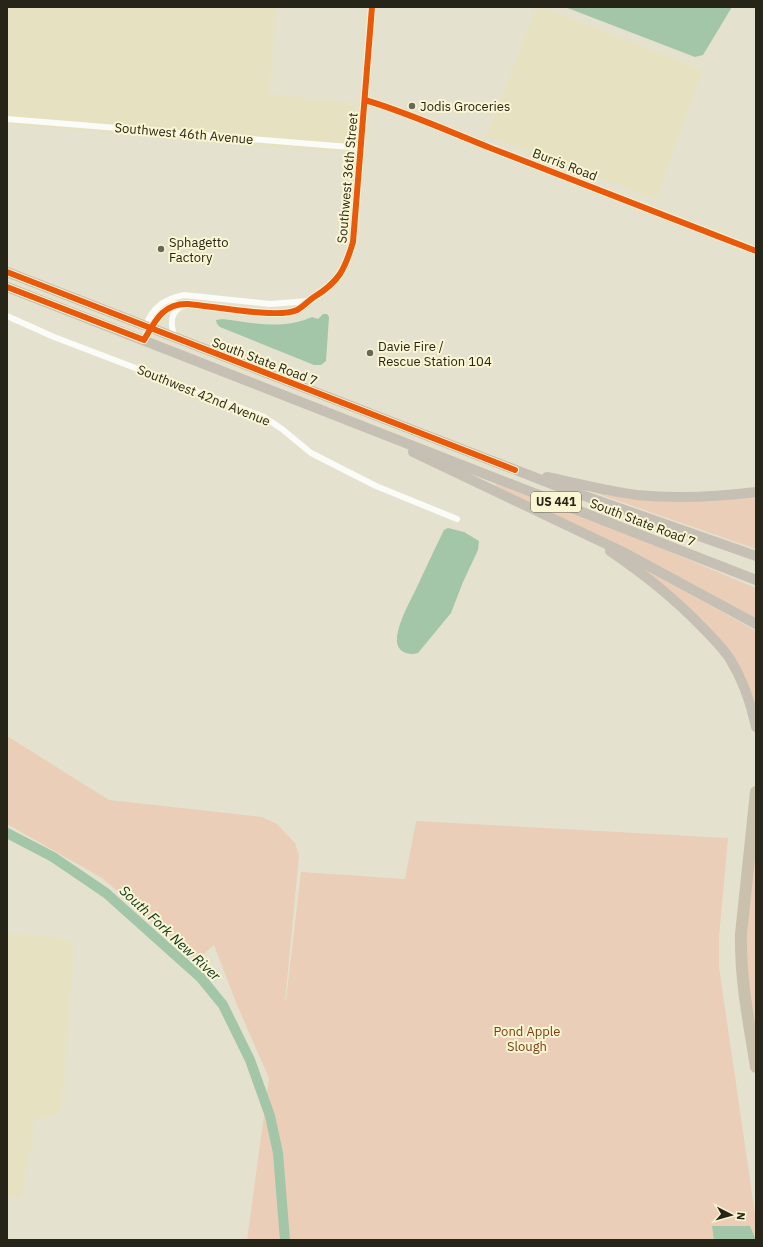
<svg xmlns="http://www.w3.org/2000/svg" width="763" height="1247" font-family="'IBM Plex Sans',sans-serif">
  <rect width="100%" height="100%" fill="#e4e2cf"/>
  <path fill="#e5e1c1" d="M7,7H276L269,94L354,102L350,153L7,124Z
    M536,7H542L703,70L656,199L487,136Z
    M7,933L59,937L72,943L74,950L61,1108L54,1116L46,1118H34L32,1138L23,1192L18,1198L7,1197Z"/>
  <path fill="#eaceb8" d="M496,484L637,538L756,588V619L630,550L495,486Z
    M587,490L756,496V549Z
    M633,562L756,631V708L746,680Z
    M7,736L109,800L262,817L277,824L295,843L299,856L285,1002L286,1000L301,872L405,879L416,821L728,838L719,937V967L756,1221V1240H247L269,1078L237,1005L214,945L197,960L102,878L7,824Z
    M756,838V1049L744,961Z"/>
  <path fill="#a2c6a7" d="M565,7H732L703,55L695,57Z
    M323,314H327L329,317L326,361L321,365H314L220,327L217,324L216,320L222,319C246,322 273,328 297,322C302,321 307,319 312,317L318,319Z
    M448,528L464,532L479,541L478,550L463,582L451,613L418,653C409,656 398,652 397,642C396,627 409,603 416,589C425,570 434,550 444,530Z
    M712,1226H750L756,1240H714Z"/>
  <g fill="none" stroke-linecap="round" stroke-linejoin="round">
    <path stroke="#a2c6a7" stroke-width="10" d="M7,833L53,857L106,893L201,978L223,1005L250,1060L270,1116L278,1153L285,1240"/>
    <path stroke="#fbfbf8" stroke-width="6" d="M365,100C409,113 450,132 493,149C580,182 668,217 756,251
      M7,119L362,148
      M7,316L54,337L264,417L282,429L311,453L376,486L457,519
      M145,329C151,308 164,299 184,295L270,304L309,301
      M175,338C170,324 169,311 185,305
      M144,340L157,318L163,312L174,304H188L265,313L287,312L297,310L325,291L337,279L347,263L353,242L372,7"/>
    <path stroke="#c5c0b3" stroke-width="10" d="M7,272L562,488L756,556
      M7,287L756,580
      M413,452L623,552L756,624
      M547,477C576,483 606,491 637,495C676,499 716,497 756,492
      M610,551C644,574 674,598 702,627C712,637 722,647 730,659C743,680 751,703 756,727"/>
    <path stroke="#cac1ad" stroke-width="12" d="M756,792L741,934C740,979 749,1023 756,1067"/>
    <g stroke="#faf6d3" stroke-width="8">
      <path id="cycleway" d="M365,100C409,113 450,132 493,149C580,182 668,217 756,251
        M7,272L515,470
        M7,287L144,340C155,321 163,303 188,304C212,306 278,319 297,310C303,307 308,301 314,297C339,282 345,269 353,242L372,7"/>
    </g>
    <use href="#cycleway" stroke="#e8590c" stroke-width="6"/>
  </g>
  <g fill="#696758" stroke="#faf6d3" stroke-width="1.5">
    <circle cx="412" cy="106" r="4"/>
    <circle cx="161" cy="249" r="4"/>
    <circle cx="370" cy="353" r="4"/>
  </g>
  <g text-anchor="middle" stroke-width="4" stroke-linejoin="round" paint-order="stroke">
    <rect fill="#faf6d3" stroke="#666450" stroke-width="1" x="531" y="492" width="50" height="20" rx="3"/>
    <g font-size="12" font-weight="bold" fill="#272518">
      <text x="556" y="506">US 441</text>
    </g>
    <g font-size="13" fill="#272518" stroke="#faf6d3" text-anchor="start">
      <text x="420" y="111">Jodis Groceries</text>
      <text x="169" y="247">Sphagetto<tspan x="169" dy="15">Factory</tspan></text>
      <text x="378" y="351">Davie Fire /<tspan x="378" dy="15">Rescue Station 104</tspan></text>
    </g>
    <g font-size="13" fill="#272518" stroke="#faf6d3">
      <text transform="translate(184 133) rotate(5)" y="5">Southwest 46th Avenue</text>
      <text transform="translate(565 164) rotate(21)" y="5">Burris Road</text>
      <text transform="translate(347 178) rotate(-85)" y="5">Southwest 36th Street</text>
      <text transform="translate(265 361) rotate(21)" y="5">South State Road 7</text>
      <text transform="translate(204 395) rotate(22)" y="5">Southwest 42nd Avenue</text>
      <text transform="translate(643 522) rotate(21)" y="5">South State Road 7</text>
    </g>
    <g font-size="13" fill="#7c3b10" stroke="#faf6d3">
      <text x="527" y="1036">Pond Apple<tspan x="527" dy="15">Slough</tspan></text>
    </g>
    <g font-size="14" font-style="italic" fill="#0c351d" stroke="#faf6d3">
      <text transform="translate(170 933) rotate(43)" y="5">South Fork New River</text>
    </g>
  </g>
  <rect width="763" height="1247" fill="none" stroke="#272518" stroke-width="16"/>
  <g transform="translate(731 1215) rotate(96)" stroke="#faf6d3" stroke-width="3" paint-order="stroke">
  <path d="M0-3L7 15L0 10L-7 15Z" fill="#272518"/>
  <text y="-6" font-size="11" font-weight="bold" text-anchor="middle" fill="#272518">N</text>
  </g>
</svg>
